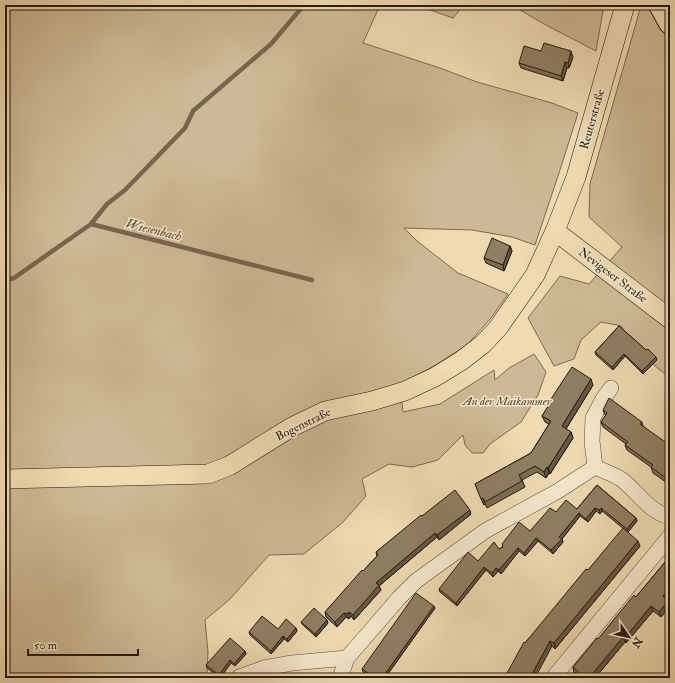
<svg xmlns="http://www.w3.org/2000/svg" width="675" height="683" font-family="'IM FELL Double Pica',serif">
  <rect width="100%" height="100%" fill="#efdab1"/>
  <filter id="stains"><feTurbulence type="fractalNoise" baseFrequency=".005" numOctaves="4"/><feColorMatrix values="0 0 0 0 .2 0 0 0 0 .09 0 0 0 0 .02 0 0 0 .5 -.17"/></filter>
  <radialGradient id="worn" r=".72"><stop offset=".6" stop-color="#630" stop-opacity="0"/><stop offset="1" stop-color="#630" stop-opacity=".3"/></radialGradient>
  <path fill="#cdb995" stroke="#7a6a51" d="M5,5H380L363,43L440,68L477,82L552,103L578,113L559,173L535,245L512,237L472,230L404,228L417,241L458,273L508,294L491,318L467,345L434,366L400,384L403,412L440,404L494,370L495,380L509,368L534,354L546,372L538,395L521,422L490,444L483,453H472L465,445L463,435L438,460L412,467L389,464L362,479L366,496L343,522L304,554L269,555L230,599L205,620L208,652L207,675L211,678H5Z
    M416,5H464L453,18Z
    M498,5H604L596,51L544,24L520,10L504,8Z
    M641,5H670V378C652,363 631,348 621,326L601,322L581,340L574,359L554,366L528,318L560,276L589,284L622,247L589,217L590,184L637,20Z"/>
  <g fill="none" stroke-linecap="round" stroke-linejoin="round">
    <path stroke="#76664e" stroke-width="4.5" d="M91,224L107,204L125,190L185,128L193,111L271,44L304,5
      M5,281L14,278L91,224L312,280"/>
    <g stroke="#584a36" stroke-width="16">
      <path id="minor" d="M595,467C604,471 613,474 621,479C637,491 649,512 670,517
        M595,467L592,441L593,418L603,399L611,388
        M239,677L264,668L292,663L347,658
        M340,678L347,658L399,598L416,581L485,531L558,491L595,467
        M553,678L670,536"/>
    </g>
    <g stroke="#261a0d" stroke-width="20">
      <path id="major" d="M555,231L670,319
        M5,479L208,474L229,466L290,428L325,411L372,401L405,391L435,377L461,361L483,344L498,328L535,275L555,231L576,177L625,5"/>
    </g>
    <g stroke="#261a0d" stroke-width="24">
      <path id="highway" d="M660,5L670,23"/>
    </g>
    <use href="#minor" stroke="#f5e7cc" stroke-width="15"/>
    <use href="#major" stroke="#efdab1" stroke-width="19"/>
    <use href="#highway" stroke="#efdab1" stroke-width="22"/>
  </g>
  <path fill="#7b6c54" stroke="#261a0d" d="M541,51L573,57L569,68H567L563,81L521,68L519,63Z
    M510,246L512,251L504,271L486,263L484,258Z
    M619,326L657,360L643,374L625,356L613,370L596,355L595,352Z
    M593,385L566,429L571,432L573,438L550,474L549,473L546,478L537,472L522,480L525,487L487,508L485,504L484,505L475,484L531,453L549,424L545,422L542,416L550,404L549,402Z
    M603,410L642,422L643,426L670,449L669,450L670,451V485L653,473L651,467L627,450L625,445L626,444L603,427L601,422L606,416L605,415Z
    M597,485L636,518L637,521L628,532L640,546L555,649L552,646L505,677L525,643L624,529L602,511L600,514L596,511L588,522L580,516L562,539L563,542L553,554L538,541L525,556L519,551L501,574L498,571L493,577L486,570L457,606L440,592L439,589L478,561L530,531L556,512L577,509Z
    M471,514L439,540L437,537L379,586L381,590L354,620L351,616L349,619L346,617L337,627L326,617L325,612L377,556L376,552L422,516Z
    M670,556V595L666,599L668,601L670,606L661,617L653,611L626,643L625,642L595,678H581L574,673L573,667L636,597Z
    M435,608L385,678H372L363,672L362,669Z
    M301,622L328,623L316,637L302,624Z
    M296,628L297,631L288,642L284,639L271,654L250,635L249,632L278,629Z
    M245,651L246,654L235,666L231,663L220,678L207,668L206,665Z"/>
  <path fill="#645845" stroke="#261a0d" d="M571,51L573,57L569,68L568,63Z
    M565,62L567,68L563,81L561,76Z
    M510,246L512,251L504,271L503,265Z
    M624,354L625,356L613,370L612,367Z
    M656,357L657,360L643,374L642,371Z
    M591,379L593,385L564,432L562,426Z
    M571,432L573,438L550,474L548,468Z
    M668,444L670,449L667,453L665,448Z
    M547,467L549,473L546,478L544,472Z
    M483,498L485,504L484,505L481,499Z
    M595,508L596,511L588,522L586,519Z
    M601,508L602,511L600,514L599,510Z
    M470,510L471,514L439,540L437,535Z
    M579,513L580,516L562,539L563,542L553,554L551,550L559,537Z
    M636,518L637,521L628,532L627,529Z
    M435,533L437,537L379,586L381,590L354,620L353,615L376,583Z
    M536,538L538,541L525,556L524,553Z
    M638,541L640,546L555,649L554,643Z
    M518,548L519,551L501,574L499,570Z
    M484,567L486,570L457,606L456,603Z
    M496,568L498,571L493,577L492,573Z
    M670,587V595L665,601L663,596Z
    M668,601L670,606L661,617L659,612Z
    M434,606L435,608L385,678H382Z
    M651,606L653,611L626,643L625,638Z
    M349,612L351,616L349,619L347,614Z
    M344,613L346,617L337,627L335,622Z
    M327,620L328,623L316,637L315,634Z
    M296,628L297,631L288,642L287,639Z
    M283,636L284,639L271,654V651Z
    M623,637L625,642L595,678H589Z
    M550,641L552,646L535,678H530Z
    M245,651L246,654L235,666L234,664Z
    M230,660L231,663L220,678L219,675Z"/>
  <path fill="#8f7e62" stroke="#261a0d" d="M544,43L571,51L568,63L565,62L561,76L519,63L524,46L541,51Z
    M492,238L510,246L503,265L484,258Z
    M619,326L646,350L648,349L656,357L642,371L624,354L612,367L595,352Z
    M572,367L591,379L562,426L571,432L548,468L547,467L544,472L535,466L519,475L522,481L485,502L483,498L481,499L475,484L531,453L551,421L542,416L550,403L549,402Z
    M609,398L642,422L640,424L668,444L665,448L670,451V481L651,467L653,465L625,445L628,442L601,422L607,413L603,410Z
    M597,485L636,518L627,529L601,508L599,510L595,508L586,519L579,513L559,537L562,539L551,550L536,538L524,553L518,548L499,570L496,568L492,573L484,567L456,603L439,589L468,552L478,561L494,542L499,549L503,547L502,544L519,522L530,531L550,508L556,512L566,500L577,509Z
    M455,490L470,510L437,535L435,533L376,583L379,585L353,615L349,612L347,614L344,613L335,622L325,612L362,570L363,571L378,555L376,552L421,515L422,516Z
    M623,528L638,541L554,643L550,641L530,678H502L503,676L505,677L524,642L525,643L586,569L588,570Z
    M670,556V587L663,596L668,601L659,612L651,606L625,638L623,637L589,678H585L573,667L597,638L598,639L634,595L636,597Z
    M416,593L434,606L382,678H375L362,669Z
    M314,608L327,620L315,634L301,622Z
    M262,616L278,629L286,619L296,628L287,639L283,636L271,651L249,632Z
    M230,638L245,651L234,664L230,660L219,675L206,665Z"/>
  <g text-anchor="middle" stroke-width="3" stroke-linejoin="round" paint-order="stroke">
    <g font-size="12" fill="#261a0d" stroke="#f5e7cc">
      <text transform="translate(592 119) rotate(-74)" y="4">Reuterstraße</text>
      <text transform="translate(613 275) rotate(37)" y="4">Nevigeser Straße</text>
      <text transform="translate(303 424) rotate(-26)" y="4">Bogenstraße</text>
    </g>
    <g font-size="12" font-style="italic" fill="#584a36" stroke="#f5e7cc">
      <text x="507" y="405">An der Maikammer</text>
    </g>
    <g font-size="13" font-style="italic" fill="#5b4d38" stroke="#f5e7cc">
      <text transform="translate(154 229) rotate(14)" y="5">Wiesenbach</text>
    </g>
  </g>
  <rect width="675" height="683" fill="none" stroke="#efdab1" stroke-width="20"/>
  <rect x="6" y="6" width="663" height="671" fill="none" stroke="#261a0d" stroke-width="2"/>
  <rect x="10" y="10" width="655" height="663" fill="none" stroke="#261a0d"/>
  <g transform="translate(629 637) rotate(124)" stroke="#f5e7cc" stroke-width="3" paint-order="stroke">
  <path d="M0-3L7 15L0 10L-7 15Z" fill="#261a0d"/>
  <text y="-6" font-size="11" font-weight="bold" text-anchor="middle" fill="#261a0d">N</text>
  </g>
  <path d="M28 649v6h110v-6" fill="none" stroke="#261a0d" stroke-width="2"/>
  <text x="34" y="649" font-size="12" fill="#261a0d" stroke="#f5e7cc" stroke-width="3" paint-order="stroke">50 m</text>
  <rect width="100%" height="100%" filter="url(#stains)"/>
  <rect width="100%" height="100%" fill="url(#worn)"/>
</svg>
